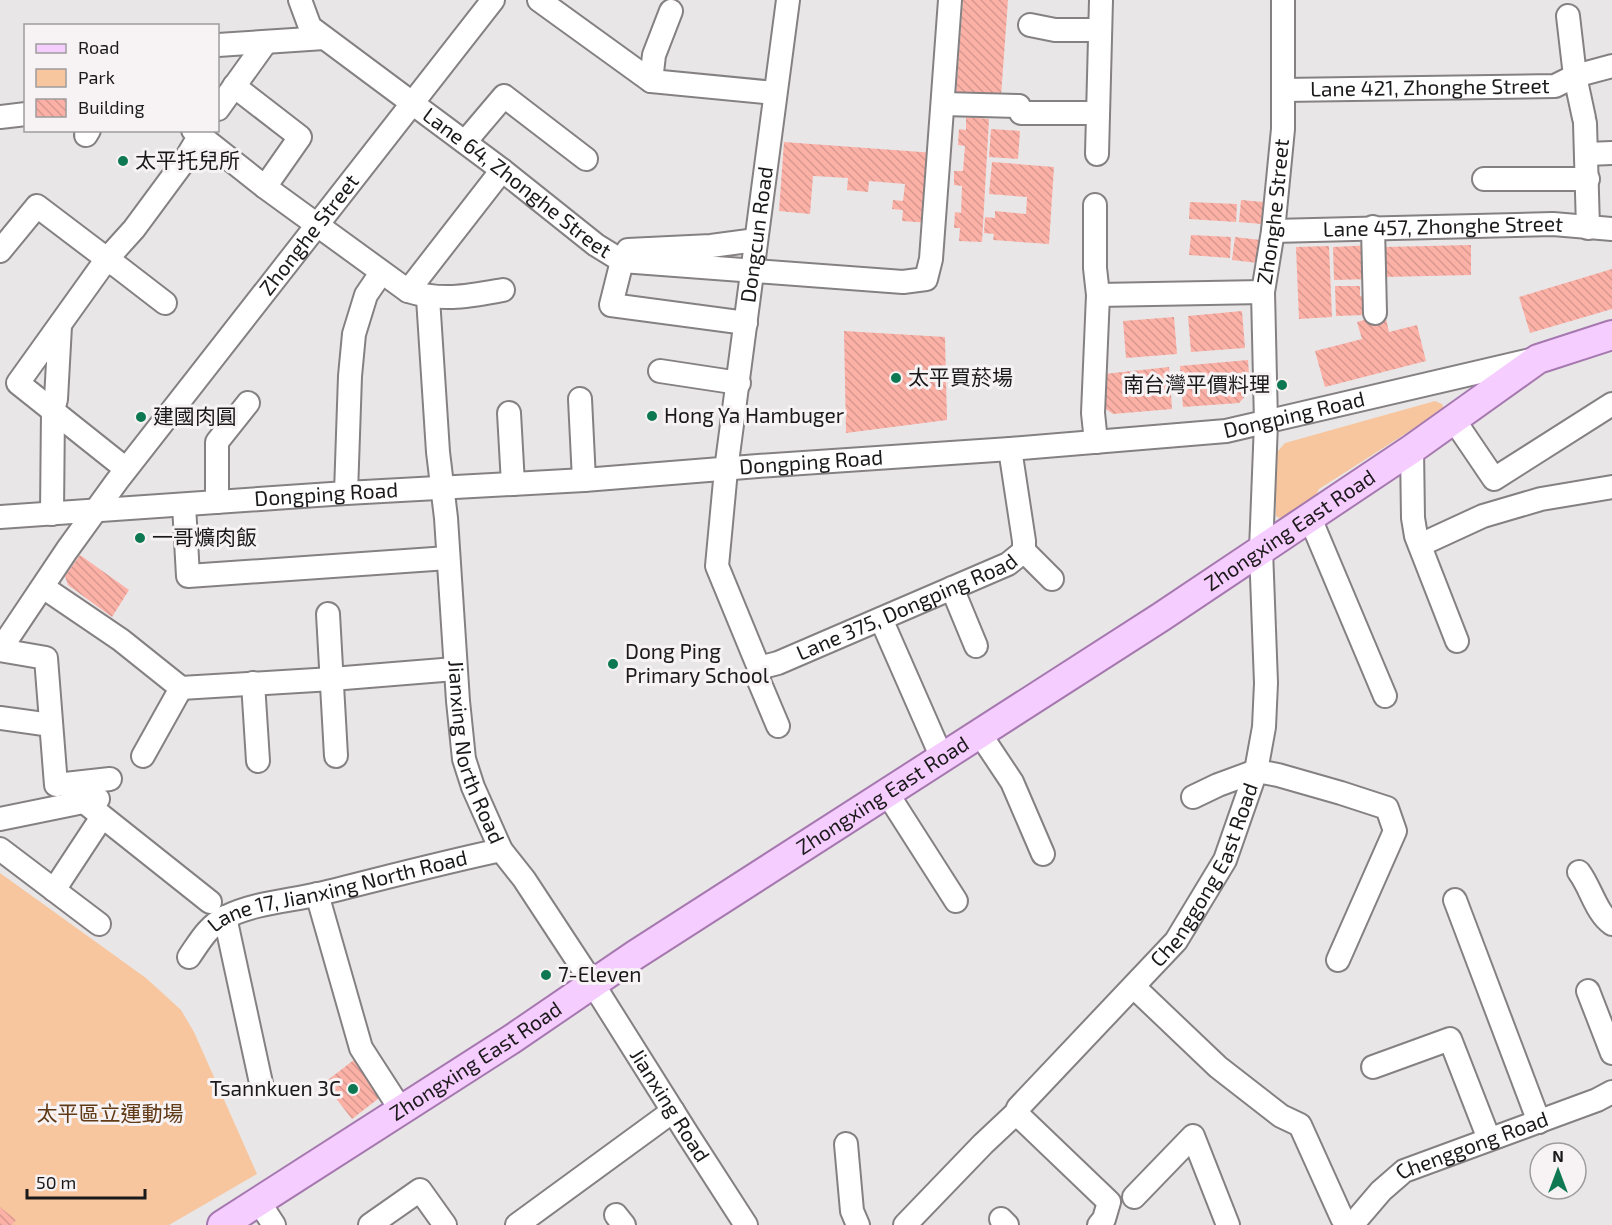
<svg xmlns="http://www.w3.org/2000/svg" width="1612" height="1225" font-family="'Exo 2','Noto Sans TC',sans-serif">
  <defs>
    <pattern id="building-back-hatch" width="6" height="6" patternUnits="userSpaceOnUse" patternTransform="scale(1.5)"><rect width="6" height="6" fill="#fcb1a7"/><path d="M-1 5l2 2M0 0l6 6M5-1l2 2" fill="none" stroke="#d7988f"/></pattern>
  </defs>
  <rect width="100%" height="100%" fill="#e9e6e7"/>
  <path fill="#f7c69e" d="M1435,401L1442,404L1444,409L1319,489L1316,495L1284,517L1279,518L1276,516V453L1285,443Z
    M0,873L146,978L181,1010L194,1032L257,1174L169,1225H0Z"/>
  <path fill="url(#building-back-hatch)" d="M963,0H1008L1001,96L956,93Z
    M966,117L989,119L982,242L959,241L960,228H954L955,212L961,213L962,186L954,185V171H963L965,146L958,145L959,129L966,130Z
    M991,129L1020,131L1018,159L989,157Z
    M784,142L935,153L930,223L902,221L903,210L892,209L893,200L903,201L905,184L869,181L868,192L847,190L848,178L813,176L810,214L779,211Z
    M992,162L1054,167L1049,244L993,240L994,234L984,233L985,217L995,218V211L1026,214L1027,197L989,194Z
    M1241,200L1264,202L1261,224L1239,222Z
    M1190,202L1237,204L1236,222L1189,219Z
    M1191,235L1231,237L1230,258L1189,255Z
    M1235,237L1260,240L1258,263L1232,260Z
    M1372,245L1373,279L1334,280L1333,247Z
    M1471,245V275L1384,277V247Z
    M1329,246L1332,317L1299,319L1296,247Z
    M1612,269V309L1530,333L1519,297Z
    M1335,286H1360V296H1365V315L1336,316Z
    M1242,311L1245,348L1191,352L1188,316Z
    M1385,314L1389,332L1417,325L1426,361L1325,387L1315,351L1362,339L1357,322Z
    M1174,317L1177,354L1126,358L1123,321Z
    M844,331L945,337L947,420L846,433Z
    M1248,360L1250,391L1239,403L1183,407L1180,366Z
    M1169,367L1172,409L1113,414L1103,407L1104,374Z
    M80,555L129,590L112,617L68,585L65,576Z
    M355,1059L383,1095L352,1119L324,1083Z
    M0,1207L16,1220L12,1225H0Z"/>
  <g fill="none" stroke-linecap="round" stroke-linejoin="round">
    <g stroke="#858183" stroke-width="26">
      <g id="minor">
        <path id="s1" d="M300,0L310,27L502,170L596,245L622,261L903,282L926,279L931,259L950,0"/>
        <path d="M539,0L651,81L775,93"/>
        <path d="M1568,16L1575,76L1584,118"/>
        <path d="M1030,25L1055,30H1100"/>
        <path d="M218,45L324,38"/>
        <path d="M651,81L654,55L671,11"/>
        <path d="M234,86L300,137L265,187"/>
        <path id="s2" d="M1283,90L1555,86L1575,76L1612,66"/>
        <path d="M943,104L1019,106"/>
        <path d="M218,109L266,42"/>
        <path d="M1021,113H1098"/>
        <path d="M0,117L26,114"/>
        <path d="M1585,123L1588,228"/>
        <path d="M193,130L265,187L408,291C442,302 469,296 503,290"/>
        <path d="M86,135L89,130"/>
        <path d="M465,142L504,96L586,159"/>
        <path d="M1097,154L1101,0"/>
        <path d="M1587,154L1612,153"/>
        <path d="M1484,179H1588"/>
        <path d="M1095,205V268L1098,295L1093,413L1096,442"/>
        <path d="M1373,227L1375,313"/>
        <path id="s3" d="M1273,231L1553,224L1612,229"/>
        <path d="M0,251L37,206L99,253L106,260L117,266L165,303"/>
        <path d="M408,291L502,170"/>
        <path d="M1098,295L1263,292"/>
        <path id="s4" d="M428,298L438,452L446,518L458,701L464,759L473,787L501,850L524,879L593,984L688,1135L746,1225"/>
        <path d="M746,323L611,305L622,261L628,250L711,246L756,240"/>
        <path d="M660,371L739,383"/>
        <path d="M580,399L584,480"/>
        <path d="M509,413L513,484"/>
        <path d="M1454,420L1494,479L1612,404"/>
        <path d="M1412,449L1413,518L1416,536L1457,641"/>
        <path d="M126,469L18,383L106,260L134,229L185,160L203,130"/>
        <path d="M346,493L350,376L354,334L366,295L381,273"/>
        <path d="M217,502V442L248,403"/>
        <path d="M184,505L188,576L448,558"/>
        <path d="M52,514L53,410L56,399L60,326"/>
        <path id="s5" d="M0,517L346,493L584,480L758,466L1010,449L1226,431L1535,359"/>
        <path d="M1310,518L1385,696"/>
        <path d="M1420,545L1483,516L1541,499L1612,487"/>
        <path d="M1024,551L1052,579"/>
        <path d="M43,587L121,640L181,688L332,679L455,669"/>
        <path d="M952,588L976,646"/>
        <path d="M328,614L336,756"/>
        <path d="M881,619L942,758"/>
        <path id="s6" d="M0,650L67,550L117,481L493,0"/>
        <path d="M0,650L46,658L56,785L110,779"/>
        <path id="s7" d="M759,668L778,663L1008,564L1024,551V541L1010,449"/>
        <path d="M253,683L258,761"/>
        <path d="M0,718L51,725"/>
        <path id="s8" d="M778,726L759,681V668L717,566L726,470L788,0"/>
        <path d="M980,734L1012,782L1043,854"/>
        <path d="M143,756L181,688"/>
        <path d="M887,793L956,901"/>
        <path d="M1193,797L1218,785L1256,771L1278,775L1341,793L1387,808L1395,831L1338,960"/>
        <path d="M83,801L210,902"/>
        <path d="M0,819L98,799"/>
        <path d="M0,849L99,924"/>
        <path d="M1579,872C1591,888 1596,913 1612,924"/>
        <path d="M54,890L102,817"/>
        <path d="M317,894L361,1048L401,1110"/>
        <path d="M1455,900L1539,1122"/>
        <path d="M225,917L261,1083"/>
        <path id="s9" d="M189,957C200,941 208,926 226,917C254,903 288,901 319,894C380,879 440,863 501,850"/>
        <path d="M1134,987L1218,1067L1281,1116L1300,1125L1342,1218L1348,1225"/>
        <path d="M1588,991L1612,1053"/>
        <path d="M1373,1067L1450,1039L1489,1139"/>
        <path d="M1016,1113L1109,1202L1104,1219L1099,1225"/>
        <path d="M846,1144L852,1211L858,1225"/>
        <path d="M1134,1197L1193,1136L1228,1225"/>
        <path d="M259,1202L274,1225"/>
        <path d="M616,1215L624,1225"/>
        <path d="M1001,1219L1007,1225"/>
        <path d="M370,1225L420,1190L445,1225"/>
        <path d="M517,1225L673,1111"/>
        <path id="s10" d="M905,1225L983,1144L1016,1113L1018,1108L1176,941L1225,860L1256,771L1264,727L1266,683L1261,550L1266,423L1263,292L1273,231L1283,129V0"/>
        <path id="s11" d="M1352,1225L1381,1191L1404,1171L1597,1100L1612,1092"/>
      </g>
    </g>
    <g stroke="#a579af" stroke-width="32">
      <g id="major">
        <path id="s12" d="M222,1225L512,1039L635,955L1161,617L1412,449L1538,359L1612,335"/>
      </g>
    </g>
    <use href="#minor" stroke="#fff" stroke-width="22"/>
    <use href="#major" stroke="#f6cdff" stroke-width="28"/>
  </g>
  <g fill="#0d7852" stroke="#f7f3f4" stroke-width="2">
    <circle cx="123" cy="161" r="6"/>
    <circle cx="896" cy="378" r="6"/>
    <circle cx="1282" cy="385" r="6"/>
    <circle cx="652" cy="416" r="6"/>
    <circle cx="141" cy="417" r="6"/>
    <circle cx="140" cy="538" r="6"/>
    <circle cx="613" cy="664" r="6"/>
    <circle cx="546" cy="975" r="6"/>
    <circle cx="353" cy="1089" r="6"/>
  </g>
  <g text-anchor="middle" stroke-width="6" stroke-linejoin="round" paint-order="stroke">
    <g font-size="21" fill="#1b191a" stroke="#f7f3f4">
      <text dy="7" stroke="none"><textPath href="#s2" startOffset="147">Lane 421, Zhonghe Street</textPath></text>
      <text dy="7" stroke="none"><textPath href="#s1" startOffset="288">Lane 64, Zhonghe Street</textPath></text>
      <text dy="7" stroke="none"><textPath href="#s10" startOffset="1143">Zhonghe Street</textPath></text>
      <text dy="7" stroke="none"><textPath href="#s3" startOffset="170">Lane 457, Zhonghe Street</textPath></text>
      <text dy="7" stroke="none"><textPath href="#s6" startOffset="518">Zhonghe Street</textPath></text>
      <text dy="7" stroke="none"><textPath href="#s8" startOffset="506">Dongcun Road</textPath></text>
      <text dy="7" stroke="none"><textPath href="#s5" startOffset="1299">Dongping Road</textPath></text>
      <text dy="7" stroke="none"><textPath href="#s5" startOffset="813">Dongping Road</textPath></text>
      <text dy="7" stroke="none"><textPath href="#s5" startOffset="327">Dongping Road</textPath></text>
      <text dy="7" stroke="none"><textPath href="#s12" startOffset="1274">Zhongxing East Road</textPath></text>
      <text dy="7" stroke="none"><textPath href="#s7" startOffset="160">Lane 375, Dongping Road</textPath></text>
      <text dy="7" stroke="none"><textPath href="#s4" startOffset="458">Jianxing North Road</textPath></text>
      <text dy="7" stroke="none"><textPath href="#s12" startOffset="788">Zhongxing East Road</textPath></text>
      <text dy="7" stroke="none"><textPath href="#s10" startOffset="465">Chenggong East Road</textPath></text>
      <text dy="7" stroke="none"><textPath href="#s9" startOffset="170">Lane 17, Jianxing North Road</textPath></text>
      <text dy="7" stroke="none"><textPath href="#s12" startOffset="302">Zhongxing East Road</textPath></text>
      <text dy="7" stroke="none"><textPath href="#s4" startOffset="867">Jianxing Road</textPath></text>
      <text dy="7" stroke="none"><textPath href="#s11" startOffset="148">Chenggong Road</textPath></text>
    </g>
    <g font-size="21" fill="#1b191a" stroke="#f7f3f4" text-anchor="start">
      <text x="135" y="168">太平托兒所</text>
      <text x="908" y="385">太平買菸場</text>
      <text x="1270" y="392" text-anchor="end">南台灣平價料理</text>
      <text x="664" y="423">Hong Ya Hambuger</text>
      <text x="153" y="424">建國肉圓</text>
      <text x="152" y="545">一哥爌肉飯</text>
      <text x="625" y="659">Dong Ping<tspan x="625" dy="24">Primary School</tspan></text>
      <text x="558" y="982">7-Eleven</text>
      <text x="341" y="1096" text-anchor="end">Tsannkuen 3C</text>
    </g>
    <g font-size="21" fill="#613b18" stroke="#f7f3f4">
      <text x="110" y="1121">太平區立運動場</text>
    </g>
  </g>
  <rect x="24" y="24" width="195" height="108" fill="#f7f3f4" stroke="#9f9c9d" stroke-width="1.5"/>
  <rect x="36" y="44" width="30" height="9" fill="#f6cdff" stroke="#9f9c9d" stroke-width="1.5"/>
  <text x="78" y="54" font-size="18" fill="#1b191a">Road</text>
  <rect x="36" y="69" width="30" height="18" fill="#f7c69e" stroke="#9f9c9d" stroke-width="1.5"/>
  <text x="78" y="84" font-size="18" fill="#1b191a">Park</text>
  <rect x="36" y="99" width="30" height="18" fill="url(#building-back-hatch)" stroke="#9f9c9d" stroke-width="1.5"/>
  <text x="78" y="114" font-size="18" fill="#1b191a">Building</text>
  <g transform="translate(1558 1171)"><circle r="28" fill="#f7f3f4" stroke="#9f9c9d" stroke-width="1.5"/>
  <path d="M0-4.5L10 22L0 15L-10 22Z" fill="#0d7852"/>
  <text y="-9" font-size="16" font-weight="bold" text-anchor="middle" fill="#1b191a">N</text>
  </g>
  <path d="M27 1189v9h118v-9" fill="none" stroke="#1b191a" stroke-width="3"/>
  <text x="36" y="1189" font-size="18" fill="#1b191a" stroke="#f7f3f4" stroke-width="4.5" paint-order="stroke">50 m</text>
</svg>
